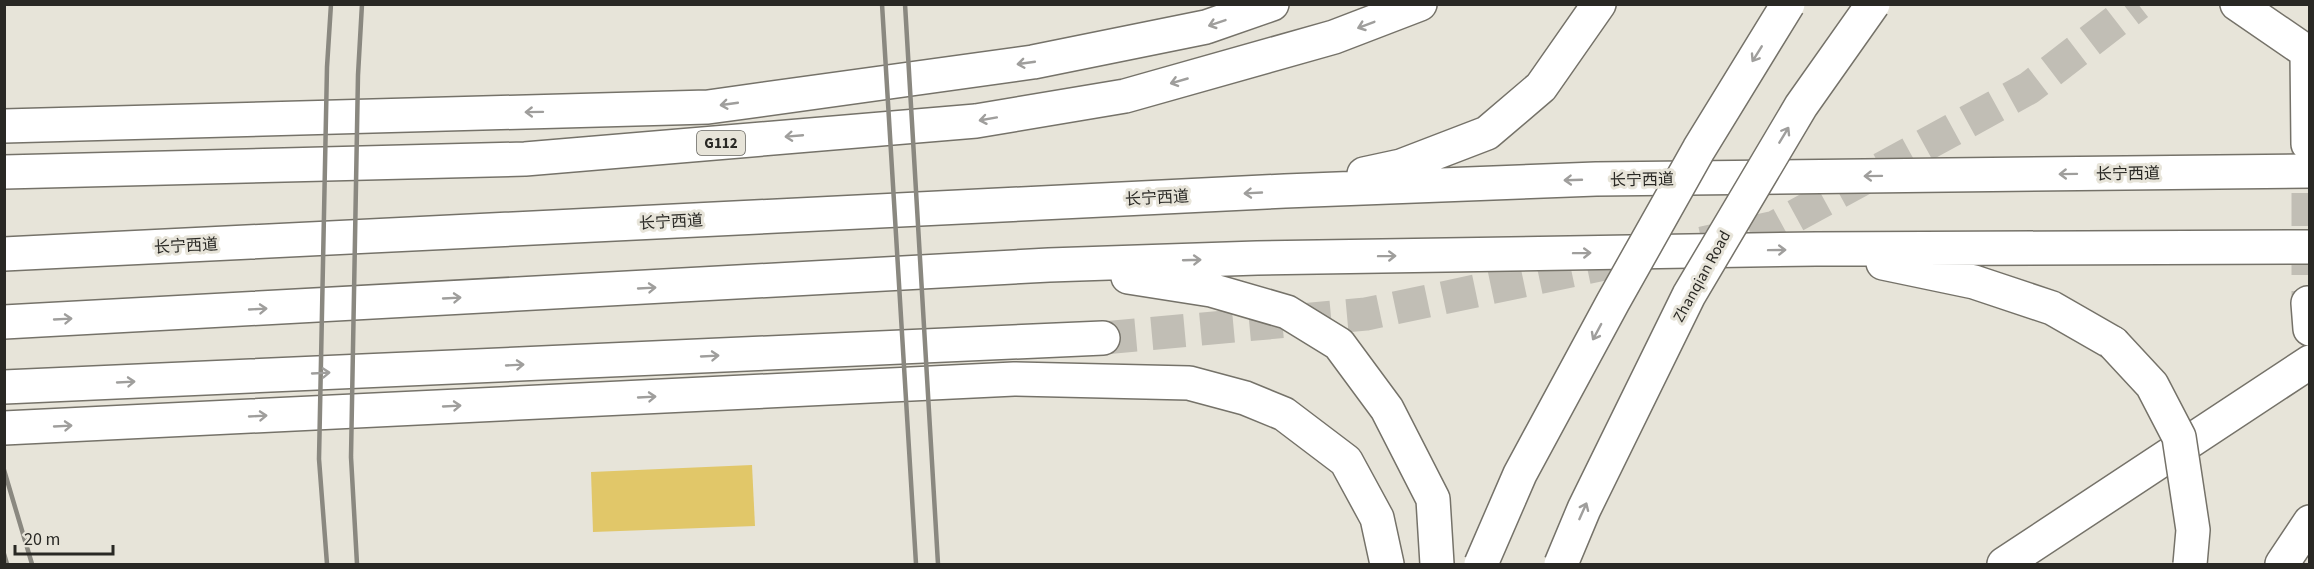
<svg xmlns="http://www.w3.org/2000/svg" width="2314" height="569" font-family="'Source Sans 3','Noto Sans SC',sans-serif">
  <rect width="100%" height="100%" fill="#e7e4d9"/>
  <path fill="#e1c769" d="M752,465L755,526L593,532L591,472Z"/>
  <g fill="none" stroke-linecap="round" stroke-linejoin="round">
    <path stroke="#c1beb5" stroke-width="33" stroke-dasharray="33 16" stroke-linecap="butt" d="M2308,144V303"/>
    <path stroke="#c1beb5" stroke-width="33" stroke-dasharray="33 16" stroke-linecap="butt" d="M1702,243L1775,227L2029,88L2138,4
      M1103,338L1366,314L1628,259"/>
    <g stroke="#757269" stroke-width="36">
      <path id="minor" d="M2237,4L2307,52
        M2307,52L2308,144
        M4,126L708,107L1033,62L1206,27L1272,4
        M2308,303L2310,329
        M4,428L1014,379L1189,383L1245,398L1284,414L1346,461L1377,518L1387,564
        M2004,564L2310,362"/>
    </g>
    <g stroke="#757269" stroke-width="36">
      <path id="major" d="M1364,174L1401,166L1487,133L1541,87L1599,4
        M4,254L1285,191L1596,179L2310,171
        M1883,263L1974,282L2052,308L2113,343
        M1128,277L1211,290L1287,312L1339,344L1387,409L1433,499L1437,564
        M4,322L1049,265L1257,258L1816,249L2310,247
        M2282,564L2310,522"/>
    </g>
    <g stroke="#757269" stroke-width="36">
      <path id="highway" d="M4,172L525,159L976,121L1125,96L1334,37L1420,4
        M4,387L1103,338"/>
    </g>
    <use href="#minor" stroke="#fff" stroke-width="33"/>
    <use href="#major" stroke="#fff" stroke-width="33"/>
    <use href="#highway" stroke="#fff" stroke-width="33"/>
    <path stroke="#8a8880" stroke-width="4.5" d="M882,4L916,564
      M905,4L938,564
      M4,470L32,564
      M4,554L7,564
      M327,564L319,459L327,67L331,4
      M357,564L351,457L358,75L362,4"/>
    <g stroke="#757269" stroke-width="36" stroke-linecap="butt">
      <path id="major-bridge" d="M2113,343L2152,385L2179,437L2193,530L2190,564
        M1481,564L1520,474L1613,302L1699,149L1788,4
        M1561,564L1584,509L1689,295L1801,106L1873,4"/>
    </g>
    <use href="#major-bridge" stroke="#fff" stroke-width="33"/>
  </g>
  <defs><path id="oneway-shaft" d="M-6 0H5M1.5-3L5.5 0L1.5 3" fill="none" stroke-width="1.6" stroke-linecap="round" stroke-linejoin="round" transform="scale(1.5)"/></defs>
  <g stroke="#9f9e9c">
    <use href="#oneway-shaft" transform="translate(1217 23) rotate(161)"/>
    <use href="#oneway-shaft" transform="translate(1366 25) rotate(159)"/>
    <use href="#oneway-shaft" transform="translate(1757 54) rotate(122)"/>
    <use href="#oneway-shaft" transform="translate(1026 63) rotate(172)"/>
    <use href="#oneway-shaft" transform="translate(1179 81) rotate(164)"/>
    <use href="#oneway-shaft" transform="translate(729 104) rotate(172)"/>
    <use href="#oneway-shaft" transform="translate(534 112) rotate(179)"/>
    <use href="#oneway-shaft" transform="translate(988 119) rotate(170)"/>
    <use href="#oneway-shaft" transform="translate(1784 135) rotate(-59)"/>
    <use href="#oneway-shaft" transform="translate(794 136) rotate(175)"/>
    <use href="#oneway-shaft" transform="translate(2068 174) rotate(179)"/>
    <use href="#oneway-shaft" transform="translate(1873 176) rotate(179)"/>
    <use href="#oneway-shaft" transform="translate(1573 180) rotate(178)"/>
    <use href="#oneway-shaft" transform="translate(1253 193) rotate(177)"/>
    <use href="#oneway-shaft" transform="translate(1777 250) rotate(-1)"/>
    <use href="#oneway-shaft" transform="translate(1582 253) rotate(-1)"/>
    <use href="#oneway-shaft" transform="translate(1387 256) rotate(-1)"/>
    <use href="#oneway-shaft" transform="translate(1192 260) rotate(-2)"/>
    <use href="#oneway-shaft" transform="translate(647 288) rotate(-3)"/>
    <use href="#oneway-shaft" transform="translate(452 298) rotate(-3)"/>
    <use href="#oneway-shaft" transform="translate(258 309) rotate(-3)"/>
    <use href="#oneway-shaft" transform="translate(63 319) rotate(-3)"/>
    <use href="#oneway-shaft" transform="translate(1597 332) rotate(118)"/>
    <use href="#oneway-shaft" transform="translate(710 356) rotate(-3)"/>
    <use href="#oneway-shaft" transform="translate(515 365) rotate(-3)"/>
    <use href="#oneway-shaft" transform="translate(321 373) rotate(-3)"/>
    <use href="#oneway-shaft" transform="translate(126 382) rotate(-3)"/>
    <use href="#oneway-shaft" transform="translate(647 397) rotate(-3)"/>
    <use href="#oneway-shaft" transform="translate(452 406) rotate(-3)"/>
    <use href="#oneway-shaft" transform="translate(258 416) rotate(-3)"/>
    <use href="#oneway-shaft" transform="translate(63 426) rotate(-3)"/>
    <use href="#oneway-shaft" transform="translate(1583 511) rotate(-66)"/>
  </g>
  <g text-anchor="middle" stroke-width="6" stroke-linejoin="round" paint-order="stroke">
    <rect fill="#e7e4d9" stroke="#62605a" stroke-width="1.5" x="697" y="131" width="48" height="24" rx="4.5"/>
    <g font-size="15" font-weight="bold" fill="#292824">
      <text x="721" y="148">G112</text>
    </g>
    <g font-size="16" fill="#292824" stroke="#e7e4d9">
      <text transform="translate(2128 173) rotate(-1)" y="6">长宁西道</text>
      <text transform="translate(1642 179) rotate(-1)" y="6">长宁西道</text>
      <text transform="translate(1157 197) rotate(-3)" y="6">长宁西道</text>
      <text transform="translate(671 221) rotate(-3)" y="6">长宁西道</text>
      <text transform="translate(186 245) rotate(-3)" y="6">长宁西道</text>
      <text transform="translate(1701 276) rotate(-61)" y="6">Zhanqian Road</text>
    </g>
  </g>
  <rect width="2314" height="569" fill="none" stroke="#292824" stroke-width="12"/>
  <path d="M15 545v9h98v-9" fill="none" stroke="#292824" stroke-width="3"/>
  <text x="24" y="545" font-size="18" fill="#292824" stroke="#e7e4d9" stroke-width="4.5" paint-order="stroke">20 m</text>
</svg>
